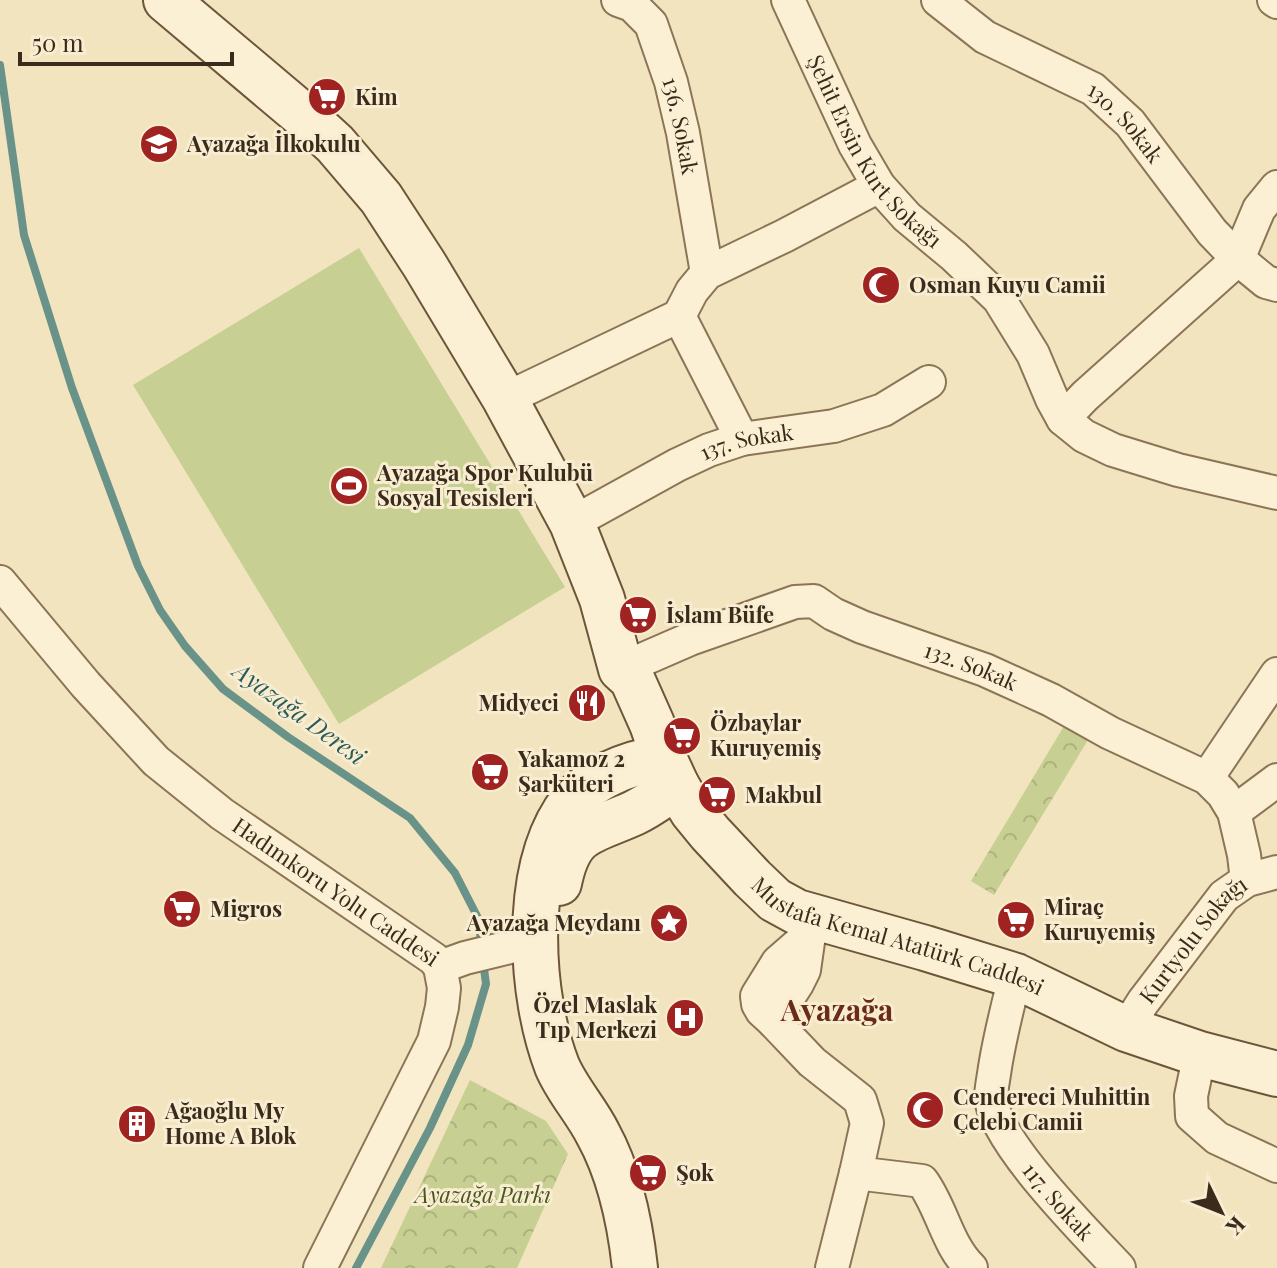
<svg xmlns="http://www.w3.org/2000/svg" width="1277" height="1268" font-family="'Playfair Display',serif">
  <defs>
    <pattern id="forest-crowns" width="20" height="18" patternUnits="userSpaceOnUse" patternTransform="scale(2)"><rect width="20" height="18" fill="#c7d092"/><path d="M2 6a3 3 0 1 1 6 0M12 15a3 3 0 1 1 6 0" fill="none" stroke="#acb37d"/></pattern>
  </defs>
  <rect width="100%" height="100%" fill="#f1e4bf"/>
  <path fill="url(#forest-crowns)" d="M1064,726L1088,740L994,895L971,881Z
    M470,1080L546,1121L568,1154L517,1268H381Z"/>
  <path fill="#c7d092" d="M359,248L565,587L339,724L133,385Z"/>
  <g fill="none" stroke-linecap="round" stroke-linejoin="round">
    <path stroke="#699289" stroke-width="8" d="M0,65L24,235L72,388L138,566L160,610L185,646L223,689L288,737L410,818L455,873L478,918L482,948
      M356,1268L430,1128L468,1045L486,984L483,961"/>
    <g stroke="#8c7456" stroke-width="36">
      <g id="street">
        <path id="s1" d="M618,0L632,5L651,24L671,82L683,133L707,273"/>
        <path id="s2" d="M788,0L855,145L879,186L907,217L954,256L999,299L1033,354L1052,399L1063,419L1084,436L1113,450L1178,470L1277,493"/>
        <path id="s3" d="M938,0L985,37L1093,89L1130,123L1212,232L1238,259L1266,282L1277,285"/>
        <path d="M1274,0L1277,2"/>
        <path d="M679,316L742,439"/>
        <path d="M505,399L679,316L692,291L707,273L784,236L879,186"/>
        <path d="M1063,419L1085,396L1238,259L1259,209L1277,187"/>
        <path id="s4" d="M572,523L677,465L709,450L742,439L834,426L883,410L929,382"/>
        <path id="s5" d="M0,582L86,685L156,761L222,814L434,959L440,967L444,988L442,1007L434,1041L320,1268"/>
        <path id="s6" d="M621,669L690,639L795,602L814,601L833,614L862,627L985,670L1051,700L1110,733L1207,778L1223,794L1234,812L1244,855L1247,880"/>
        <path d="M1207,778L1277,674"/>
        <path d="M1234,812L1277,780"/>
        <path d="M809,935L778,962L757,996L758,1004L762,1011L773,1021L812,1062L860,1100L867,1123L856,1173L922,1181C942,1208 947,1245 971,1268"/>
        <path d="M440,967L465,958L534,941"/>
        <path id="s7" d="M1012,989C1005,1017 998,1045 994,1074C993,1081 991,1090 991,1098C994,1141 1088,1235 1119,1268"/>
        <path d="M773,1021L797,984L804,970L809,935"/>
        <path id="s8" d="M1126,1029L1143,1002L1224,896L1247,880L1277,872"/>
        <path d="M1196,1072L1191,1096L1192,1116L1217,1138L1277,1166"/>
        <path d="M832,1268L856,1173"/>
      </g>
    </g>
    <g stroke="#6d5539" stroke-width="48">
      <g id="secondary">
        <path id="s9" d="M166,0L312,123L335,144L381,198L424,264L505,399L572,523L602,599L621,669L632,679L652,724L664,758L677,786L692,811L710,833L752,878L775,900L797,912L925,948L1016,976L1126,1029L1200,1054L1277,1074"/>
        <path d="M559,883C570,829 590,833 634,813C649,806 663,795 677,786"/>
        <path d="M635,1268C630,1222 620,1174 598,1134C586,1110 567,1090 557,1066C530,996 523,876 565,811C585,779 628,762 664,758"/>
      </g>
    </g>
    <use href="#street" stroke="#fbf0d3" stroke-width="32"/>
    <use href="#secondary" stroke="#fbf0d3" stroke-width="44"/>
  </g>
  <defs>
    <g id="supermarket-disc" transform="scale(2)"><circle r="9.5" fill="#a02321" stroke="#f8edd0"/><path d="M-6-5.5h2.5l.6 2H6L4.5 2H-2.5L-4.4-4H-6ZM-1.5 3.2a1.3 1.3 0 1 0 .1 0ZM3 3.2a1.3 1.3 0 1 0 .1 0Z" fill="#fff"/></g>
    <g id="school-disc" transform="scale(2)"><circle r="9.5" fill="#a02321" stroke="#f8edd0"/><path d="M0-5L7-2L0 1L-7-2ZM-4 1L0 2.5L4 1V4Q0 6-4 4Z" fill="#fff"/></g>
    <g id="mosque-disc" transform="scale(2)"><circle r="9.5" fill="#a02321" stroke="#f8edd0"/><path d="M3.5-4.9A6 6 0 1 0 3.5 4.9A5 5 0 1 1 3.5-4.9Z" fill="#fff"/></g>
    <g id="stadium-disc" transform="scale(2)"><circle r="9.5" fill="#a02321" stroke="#f8edd0"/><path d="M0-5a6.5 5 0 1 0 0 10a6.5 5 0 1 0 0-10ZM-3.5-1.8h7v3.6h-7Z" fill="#fff"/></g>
    <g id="restaurant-disc" transform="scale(2)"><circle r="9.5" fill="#a02321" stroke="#f8edd0"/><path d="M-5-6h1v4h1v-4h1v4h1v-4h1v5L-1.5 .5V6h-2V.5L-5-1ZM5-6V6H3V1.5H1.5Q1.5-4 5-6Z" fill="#fff"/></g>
    <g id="sight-disc" transform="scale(2)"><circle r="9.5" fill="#a02321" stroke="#f8edd0"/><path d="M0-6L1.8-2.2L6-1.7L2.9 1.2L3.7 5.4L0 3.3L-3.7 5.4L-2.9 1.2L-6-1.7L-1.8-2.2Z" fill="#fff"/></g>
    <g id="hospital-disc" transform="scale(2)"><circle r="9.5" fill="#a02321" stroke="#f8edd0"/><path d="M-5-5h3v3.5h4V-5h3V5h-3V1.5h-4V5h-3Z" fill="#fff"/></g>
    <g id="building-disc" transform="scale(2)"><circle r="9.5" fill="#a02321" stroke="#f8edd0"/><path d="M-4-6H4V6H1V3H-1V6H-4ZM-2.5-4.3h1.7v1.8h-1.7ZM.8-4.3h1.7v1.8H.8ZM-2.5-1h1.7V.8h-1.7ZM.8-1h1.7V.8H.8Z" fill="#fff"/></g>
  </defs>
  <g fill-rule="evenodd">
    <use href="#supermarket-disc" x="327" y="97"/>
    <use href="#school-disc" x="159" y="144"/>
    <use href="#mosque-disc" x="881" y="285"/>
    <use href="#stadium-disc" x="349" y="486"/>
    <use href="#supermarket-disc" x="638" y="615"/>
    <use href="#restaurant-disc" x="587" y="703"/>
    <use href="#supermarket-disc" x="682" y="736"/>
    <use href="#supermarket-disc" x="490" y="772"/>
    <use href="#supermarket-disc" x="717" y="795"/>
    <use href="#supermarket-disc" x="182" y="909"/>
    <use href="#supermarket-disc" x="1016" y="920"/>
    <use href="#sight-disc" x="669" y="923"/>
    <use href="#hospital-disc" x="685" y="1018"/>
    <use href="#mosque-disc" x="925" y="1110"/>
    <use href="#building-disc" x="137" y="1124"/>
    <use href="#supermarket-disc" x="648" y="1173"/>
  </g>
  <g text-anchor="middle" stroke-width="6" stroke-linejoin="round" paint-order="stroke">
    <g font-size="22" font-weight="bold" fill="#3a2b1c" stroke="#f8edd0" text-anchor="start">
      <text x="355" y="105">Kim</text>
      <text x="187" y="152">Ayazağa İlkokulu</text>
      <text x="909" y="293">Osman Kuyu Camii</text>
      <text x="377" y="481">Ayazağa Spor Kulubü<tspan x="377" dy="25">Sosyal Tesisleri</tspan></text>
      <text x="666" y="623">İslam Büfe</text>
      <text x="559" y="711" text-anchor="end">Midyeci</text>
      <text x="710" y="731">Özbaylar<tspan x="710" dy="25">Kuruyemiş</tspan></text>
      <text x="518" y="767">Yakamoz 2<tspan x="518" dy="25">Şarküteri</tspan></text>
      <text x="745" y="803">Makbul</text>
      <text x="1044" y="915">Miraç<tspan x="1044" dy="25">Kuruyemiş</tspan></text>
      <text x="210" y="917">Migros</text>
      <text x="641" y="931" text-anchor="end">Ayazağa Meydanı</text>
      <text x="657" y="1013" text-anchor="end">Özel Maslak<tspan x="657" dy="25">Tıp Merkezi</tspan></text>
      <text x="953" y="1105">Cendereci Muhittin<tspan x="953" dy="25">Çelebi Camii</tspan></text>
      <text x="165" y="1119">Ağaoğlu My<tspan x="165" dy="25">Home A Blok</tspan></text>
      <text x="676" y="1181">Şok</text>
    </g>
    <g font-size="22" fill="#3a2b1c" stroke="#f8edd0">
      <text dy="8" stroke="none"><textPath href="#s3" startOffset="226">130. Sokak</textPath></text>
      <text dy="8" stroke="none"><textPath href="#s1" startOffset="148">136. Sokak</textPath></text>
      <text dy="8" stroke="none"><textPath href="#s2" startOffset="176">Şehit Ersin Kurt Sokağı</textPath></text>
      <text dy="8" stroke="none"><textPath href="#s4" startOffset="194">137. Sokak</textPath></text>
      <text dy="8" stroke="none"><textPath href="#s6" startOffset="376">132. Sokak</textPath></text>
      <text dy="8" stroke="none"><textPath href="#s5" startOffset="460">Hadımkoru Yolu Caddesi</textPath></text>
      <text dy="8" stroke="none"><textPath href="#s9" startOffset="1234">Mustafa Kemal Atatürk Caddesi</textPath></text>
      <text dy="8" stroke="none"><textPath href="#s8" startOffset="112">Kurtyolu Sokağı</textPath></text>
      <text dy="8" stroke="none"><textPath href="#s7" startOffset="236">117. Sokak</textPath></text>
    </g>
    <g font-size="22" font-style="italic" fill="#495821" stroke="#f8edd0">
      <text x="483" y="1203">Ayazağa Parkı</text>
    </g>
    <g font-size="24" font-style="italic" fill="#2a5b59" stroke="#f8edd0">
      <text transform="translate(299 714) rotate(36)" y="8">Ayazağa Deresi</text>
    </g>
    <g font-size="30" font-weight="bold" fill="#6a2b18" stroke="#f8edd0">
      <text x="837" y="1021">Ayazağa</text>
    </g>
  </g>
  <g transform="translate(1221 1212) rotate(133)" stroke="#f8edd0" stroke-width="6" paint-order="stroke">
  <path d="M0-6L14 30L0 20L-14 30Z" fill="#3a2b1c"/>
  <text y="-12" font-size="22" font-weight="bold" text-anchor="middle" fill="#3a2b1c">K</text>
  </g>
  <path d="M20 52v12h212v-12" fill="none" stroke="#3a2b1c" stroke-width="4"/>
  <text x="32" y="52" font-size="24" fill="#3a2b1c" stroke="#f8edd0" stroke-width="6" paint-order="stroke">50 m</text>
</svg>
